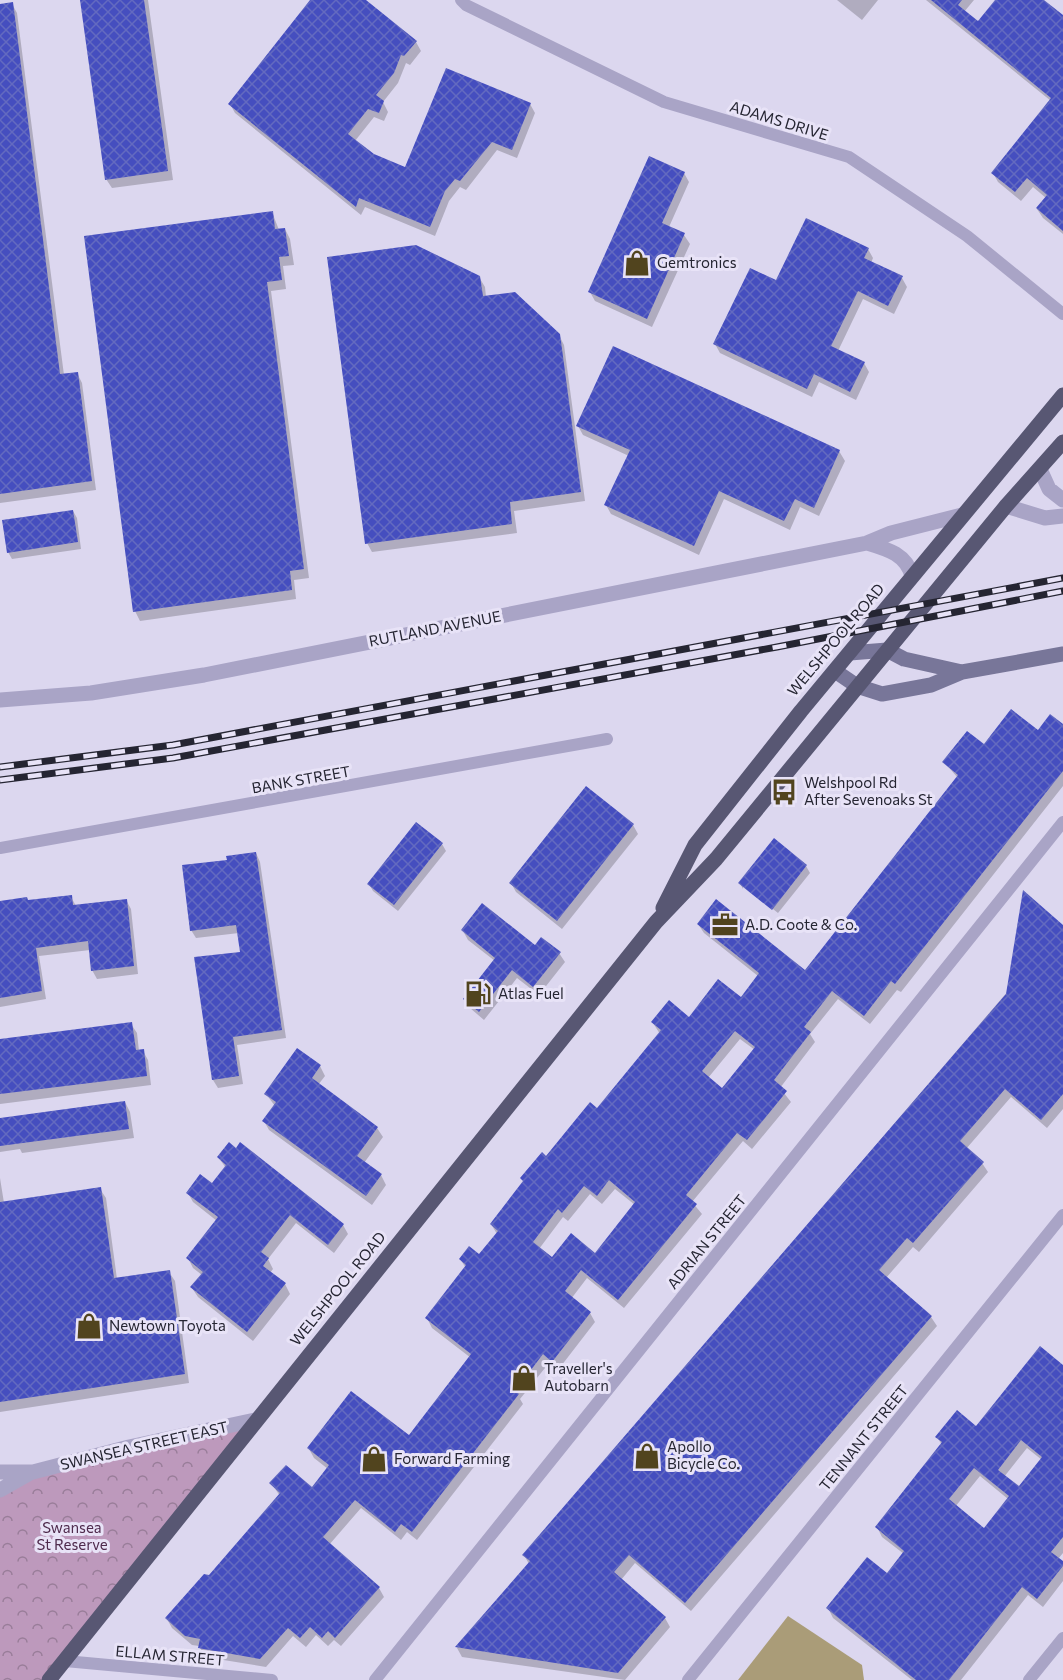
<svg xmlns="http://www.w3.org/2000/svg" width="1063" height="1680" font-family="Commissioner,sans-serif">
  <defs>
    <pattern id="park-crowns" width="20" height="18" patternUnits="userSpaceOnUse" patternTransform="scale(1.5)"><rect width="20" height="18" fill="#bd99bc"/><path d="M2 6a3 3 0 1 1 6 0M12 15a3 3 0 1 1 6 0" fill="none" stroke="#997d99"/></pattern>
    <pattern id="building-cross-hatch" width="8" height="8" patternUnits="userSpaceOnUse" patternTransform="scale(1.5)"><rect width="8" height="8" fill="#454ebf"/><path d="M0 0l8 8M0 8l8-8" fill="none" stroke="#636ac0"/></pattern>
  </defs>
  <rect width="100%" height="100%" fill="#dcd7ef"/>
  <path fill="url(#park-crowns)" d="M255,1420L49,1680H0V1490L37,1471Z"/>
  <path fill="#aa9c78" d="M788,1616L862,1665L864,1680H738Z"/>
  <path fill="#0003" fill-rule="evenodd" d="M81,0H148L173,180L112,188L106,179Z
    M311,0H364L416,42L421,51L410,65L406,63L398,83L383,102L388,112L384,121L374,117L355,141L373,156L406,169L530,104L535,113L517,158L497,150L466,190L460,187L449,201L435,236L365,207L361,215L235,113L230,104Z
    M837,0H878L862,20Z
    M926,0H974L964,12L978,23L997,0H1042L1063,17V234L1043,218L1037,209L1046,198L1033,187L1021,201L998,182L993,173L1051,101Z
    M12,4L17,13L64,375L77,373L82,383L96,490L0,503V6Z
    M684,173L689,182L669,227L684,235L690,244L652,327L595,301L590,292Z
    M272,212L279,230L285,229L290,239L294,265L283,266L286,289L271,291L309,578L294,580L296,599L140,621L135,611Z
    M868,249L873,258L871,263L902,278L907,287L894,314L863,299L838,351L864,363L869,372L856,400L819,382L812,397L720,353L715,344L777,282Z
    M479,277L485,287L486,297L559,335L564,345L585,501L514,511L517,533L372,552L367,543Z
    M578,426L839,451L845,461L819,516L800,507L790,530L724,499L699,555L611,514L606,505L629,456L583,435Z
    M73,511L77,518L81,549L12,559L8,552Z
    M1063,726V786L901,992L897,990L870,1024L838,999L810,1034L815,1042L780,1088L791,1102L752,1149L743,1141L692,1202L702,1214L624,1308L587,1278L571,1299L590,1313L595,1322L558,1370L549,1363L520,1399L523,1404L417,1540L407,1532L401,1540L361,1508L329,1545L379,1588L384,1597L341,1646L334,1640L328,1646L316,1635L306,1647L293,1636L266,1667L205,1657L199,1646L192,1645L172,1628L167,1619L209,1576L280,1496L271,1483L312,1490L328,1469L314,1458L309,1449L409,1437L471,1358L432,1328L427,1318L466,1268L460,1259L480,1257L497,1234L491,1224L546,1158L597,1110L660,1034L653,1023L689,1019L741,999L758,976L704,933L698,924L805,972L958,778L944,762L984,746ZM740,1039L755,1050L722,1090L708,1078ZM615,1189L635,1205L595,1255L552,1259L539,1249L563,1217L568,1221L590,1194L602,1204Z
    M633,825L638,834L562,929L516,892L511,883Z
    M774,841L806,866L810,873L778,913L743,885V889L740,883Z
    M442,844L446,851L398,911L373,891L369,884Z
    M256,853L260,862L286,1038L237,1045L243,1084L218,1088L213,1080L196,958L242,953L239,933L196,938L191,930L228,861Z
    M71,897L76,906L126,900L131,909L138,974L97,979L92,970L90,950L39,956L46,999L0,1007V903Z
    M1063,927V1109L1047,1128L1011,1097L966,1149L982,1163L988,1172L919,1252L913,1247L886,1278L931,1317L937,1326L691,1611L635,1563L621,1580L665,1618L670,1627L625,1680L462,1657L457,1648L529,1564L524,1555Z
    M463,931L559,953L565,962L539,995L517,978L484,1020L470,1008L464,999L495,961L468,940Z
    M131,1024L137,1033L139,1051H143L148,1060L151,1085L0,1104V1041Z
    M320,1066L325,1076L318,1085L377,1128L383,1137L364,1163L381,1175L386,1185L372,1205L269,1130L264,1121L275,1106L266,1094Z
    M125,1102L130,1112L134,1138L22,1153L20,1149L0,1152V1119Z
    M218,1157L343,1225L348,1234L334,1253L296,1223L268,1259L273,1269L270,1273L285,1284L290,1294L253,1341L198,1297L192,1288L202,1275L193,1268L188,1258L217,1221L193,1202L188,1193L212,1185L226,1168Z
    M0,1178L4,1203L100,1189L106,1198L117,1279L169,1272L175,1281L189,1383L0,1412Z
    M1063,1367V1553L1058,1559L1063,1563V1581L1043,1607L1028,1595L961,1680H912L833,1618L828,1608L888,1575L904,1554L882,1537L877,1527L942,1445L937,1437L977,1428ZM1027,1448L1042,1460L1019,1488L1004,1477ZM980,1476L1008,1499L984,1530L955,1507Z"/>
  <path fill="url(#building-cross-hatch)" fill-rule="evenodd" d="M80,0H144L168,171L105,180Z
    M310,0H366L417,41L404,56L401,55L394,73L376,95L384,101L379,113L368,109L348,134L374,154L405,167L446,68L531,103L512,150L492,142L460,181L455,179L445,191L430,227L359,198L356,207L228,104Z
    M931,0H962L958,5L978,21L995,0H1044L1063,15V231L1036,208L1047,195L1027,178L1015,192L991,173L1051,98Z
    M13,2L60,374L78,372L92,481L0,494V4Z
    M649,156L685,172L662,223L685,233L647,319L588,292Z
    M273,211L275,229L285,228L289,256L279,257L282,280L267,282L304,569L290,571L292,590L133,612L84,236Z
    M806,218L869,248L864,258L903,276L888,306L858,291L831,346L865,362L850,392L814,374L807,389L713,344L750,268L776,280Z
    M416,245L480,276L483,296L515,292L560,334L581,492L510,502L512,524L365,544L327,257Z
    M613,346L840,450L814,508L795,499L784,521L719,491L694,546L604,505L630,450L576,426Z
    M73,510L78,542L7,553L2,520Z
    M1011,709L1038,730L1050,714L1063,724V771L895,984L891,981L864,1016L832,991L804,1027L811,1032L774,1080L787,1091L747,1140L737,1133L686,1195L697,1204L618,1300L581,1270L565,1291L591,1312L552,1362L543,1354L515,1391L519,1394L412,1532L401,1524L395,1532L355,1500L323,1537L380,1587L335,1638L328,1631L322,1638L310,1627L300,1638L288,1628L260,1659L198,1648L200,1639L185,1636L165,1618L204,1574L209,1575L280,1493L269,1483L286,1465L312,1487L329,1465L307,1448L351,1391L409,1435L471,1354L425,1318L466,1265L459,1259L469,1246L479,1254L498,1231L490,1224L523,1181L520,1178L542,1152L546,1156L590,1102L597,1108L661,1030L651,1022L669,1000L689,1017L718,979L741,997L759,973L697,924L716,899L805,970L958,775L942,762L967,731L984,744ZM735,1031L755,1047L722,1088L702,1071ZM609,1180L635,1202L595,1253L571,1233L552,1257L533,1242L558,1209L562,1213L584,1186L597,1196Z
    M586,786L634,824L557,921L509,883Z
    M416,822L443,843L394,905L367,884Z
    M774,838L807,865L772,910L738,883Z
    M256,852L282,1030L233,1037L239,1076L212,1080L194,957L240,952L236,925L190,931L182,865L227,860L226,856Z
    M1023,890L1063,925V1094L1041,1120L1005,1089L960,1141L984,1162L913,1243L907,1238L879,1270L932,1316L685,1603L629,1555L614,1572L666,1617L618,1673L455,1647L530,1561L522,1555L1006,994Z
    M72,895L73,905L127,899L134,966L91,971L88,941L36,948L42,991L0,998V901L27,897L28,900Z
    M482,903L535,945L541,937L561,952L533,987L512,970L479,1012L463,999L495,958L461,930Z
    M132,1022L136,1050L144,1049L147,1076L0,1094V1039Z
    M297,1048L321,1065L312,1078L378,1127L357,1156L382,1174L366,1196L262,1121L276,1102L264,1094Z
    M125,1101L129,1129L0,1146V1118Z
    M229,1142L236,1148L240,1142L344,1224L328,1245L290,1215L261,1252L269,1258L263,1266L286,1283L247,1332L190,1287L203,1272L186,1258L218,1217L186,1193L200,1174L212,1183L226,1165L217,1157Z
    M101,1187L114,1278L170,1270L185,1374L0,1402V1202Z
    M1040,1346L1063,1365V1537L1051,1552L1063,1561V1566L1037,1599L1022,1587L949,1680H916L826,1608L867,1557L887,1573L904,1551L875,1527L942,1442L935,1437L957,1410L976,1426ZM1021,1440L1042,1457L1019,1486L998,1470ZM974,1468L1009,1496L984,1528L949,1499Z"/>
  <g fill="none" stroke-linecap="round" stroke-linejoin="round">
    <path stroke="#a9a4c6" stroke-width="12" d="M461,0L466,5L664,102L849,157L967,236L1063,314
      M0,848L607,739
      M65,1661L272,1680
      M375,1680L1063,822
      M688,1680L1063,1215
      M1029,1680L1063,1638"/>
    <path stroke="#a9a4c6" stroke-width="15" d="M1040,469L1049,489L1063,500
      M1006,506L1045,518L1063,516
      M867,543C887,549 906,554 912,576
      M0,700L91,693L204,675L867,543L891,533L962,515
      M0,1472H33L129,1447L255,1420
      M0,1490L30,1473"/>
    <path stroke="#787699" stroke-width="15" d="M850,653L887,650L904,659L962,672
      M835,671L857,686L882,694L931,685L962,672L1063,654"/>
    <path stroke="#585773" stroke-width="15" d="M663,908L695,845L801,711L1063,395
      M49,1680L656,922L716,859L1006,506L1063,442"/>
    <g stroke="#252532" stroke-width="7">
      <path id="rail" d="M0,767L173,745L1063,578
        M0,780L173,758L777,647L1063,591"/>
    </g>
    <use href="#rail" stroke="#e8e3f7" stroke-width="4.5" stroke-dasharray="14" stroke-linecap="butt"/>
  </g>
  <defs>
    <g id="shop-bare" transform="scale(2.07)"><path d="M-5-2.5h2.3a2.7 3.5 0 0 1 5.4 0H5L5.5 6h-11ZM-1.5-2.5h3a1.5 2.3 0 0 0-3 0Z" fill="#51441e" stroke="#e8e3f7" stroke-width="2.5" paint-order="stroke"/></g>
    <g id="bus-bare" transform="scale(2.07)"><path d="M-5-6H5V4H4V6H2V4H-2V6H-4V4H-5ZM-3.5-4V0h7V-4ZM-3.5 1.2v1.5H-2V1.2ZM2 1.2v1.5H3.5V1.2Z" fill="#51441e" stroke="#e8e3f7" stroke-width="2.5" paint-order="stroke"/></g>
    <g id="office-bare" transform="scale(2.07)"><path d="M-6-3h4V-5.5h4V-3h4V5H-6ZM-1-4.5V-3h2v-1.5ZM-6 0V1H6V0Z" fill="#51441e" stroke="#e8e3f7" stroke-width="2.5" paint-order="stroke"/></g>
    <g id="fuel-bare" transform="scale(2.07)"><path d="M-5.5-6h7V0h2V4h1.3V-2.5L3-4.5l.8-.8L6-3V5H2.5V1h-1V6h-7ZM-4.2-4.7v3.2H.2V-4.7Z" fill="#51441e" stroke="#e8e3f7" stroke-width="2.5" paint-order="stroke"/></g>
  </defs>
  <g fill-rule="evenodd">
    <use href="#shop-bare" x="637" y="263"/>
    <use href="#bus-bare" x="784" y="792"/>
    <use href="#office-bare" x="725" y="925"/>
    <use href="#fuel-bare" x="478" y="994"/>
    <use href="#shop-bare" x="89" y="1326"/>
    <use href="#shop-bare" x="524" y="1378"/>
    <use href="#shop-bare" x="647" y="1456"/>
    <use href="#shop-bare" x="374" y="1459"/>
  </g>
  <g text-anchor="middle" stroke-width="6" stroke-linejoin="round" paint-order="stroke">
    <g font-size="15" fill="#252532" stroke="#e8e3f7">
      <text transform="translate(779 121) rotate(17)" y="5">ADAMS DRIVE</text>
      <text transform="translate(435 629) rotate(-11)" y="5">RUTLAND AVENUE</text>
      <text transform="translate(836 640) rotate(-50)" y="5">WELSHPOOL ROAD</text>
      <text transform="translate(301 780) rotate(-10)" y="5">BANK STREET</text>
      <text transform="translate(707 1242) rotate(-51)" y="5">ADRIAN STREET</text>
      <text transform="translate(338 1289) rotate(-51)" y="5">WELSHPOOL ROAD</text>
      <text transform="translate(864 1438) rotate(-51)" y="5">TENNANT STREET</text>
      <text transform="translate(144 1446) rotate(-13)" y="5">SWANSEA STREET EAST</text>
      <text transform="translate(170 1656) rotate(5)" y="5">ELLAM STREET</text>
    </g>
    <g font-size="15" fill="#252532" stroke="#e8e3f7" text-anchor="start">
      <text x="657" y="268">Gemtronics</text>
      <text x="804" y="788">Welshpool Rd<tspan x="804" dy="17">After Sevenoaks St</tspan></text>
      <text x="745" y="930">A.D. Coote &amp; Co.</text>
      <text x="498" y="999">Atlas Fuel</text>
      <text x="109" y="1331">Newtown Toyota</text>
      <text x="544" y="1374">Traveller's<tspan x="544" dy="17">Autobarn</tspan></text>
      <text x="667" y="1452">Apollo<tspan x="667" dy="17">Bicycle Co.</tspan></text>
      <text x="394" y="1464">Forward Farming</text>
    </g>
    <g font-size="15" fill="#4f2b4d" stroke="#e8e3f7">
      <text x="72" y="1533">Swansea<tspan x="72" dy="17">St Reserve</tspan></text>
    </g>
  </g>
</svg>
